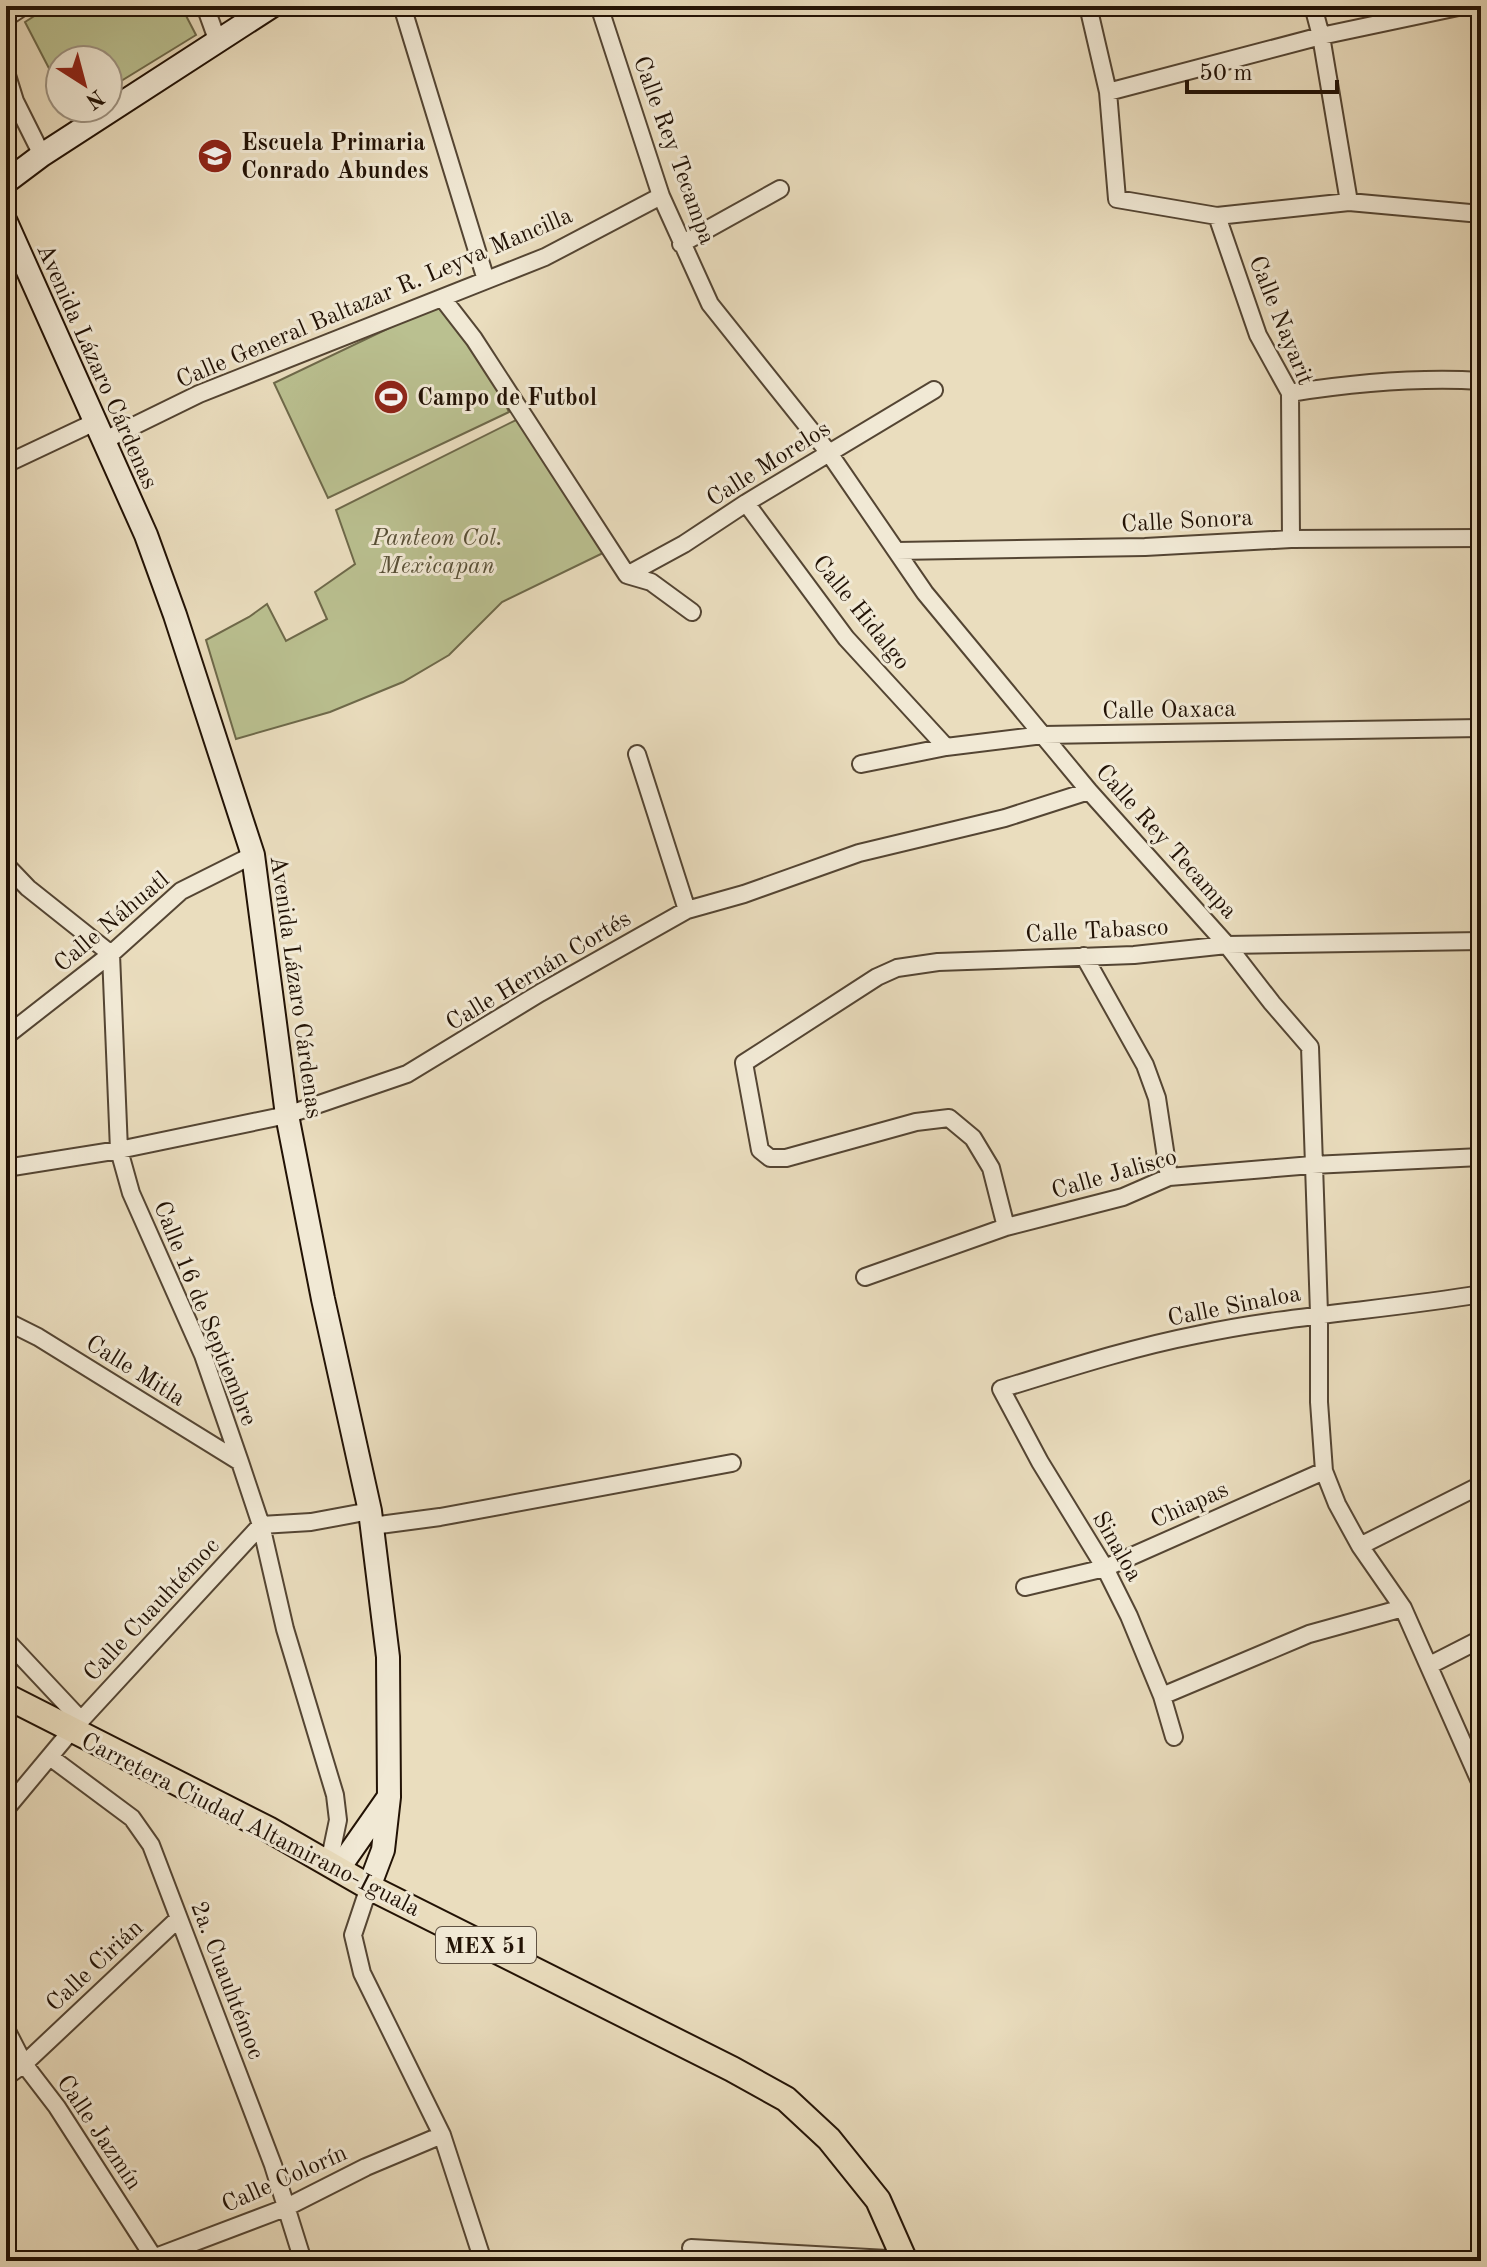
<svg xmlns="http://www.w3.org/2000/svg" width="1487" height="2267" font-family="'Old Standard TT',serif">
  <rect width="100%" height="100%" fill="#eaddbe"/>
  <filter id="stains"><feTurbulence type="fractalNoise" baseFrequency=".0025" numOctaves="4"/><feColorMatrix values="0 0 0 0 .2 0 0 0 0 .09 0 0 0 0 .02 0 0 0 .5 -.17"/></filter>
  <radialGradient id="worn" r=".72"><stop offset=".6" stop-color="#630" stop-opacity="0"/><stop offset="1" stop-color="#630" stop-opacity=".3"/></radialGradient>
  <path fill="#bac090" stroke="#6e694a" stroke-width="2" d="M50,6H181L196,35L108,89V60H60V76L54,78L25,22Z
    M454,297L509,412L328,498L274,383Z
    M520,418L603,553L502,602L449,655L403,682L330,712L236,739L206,640L249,617L267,604L286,641L327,619L315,592L355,564L336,510Z"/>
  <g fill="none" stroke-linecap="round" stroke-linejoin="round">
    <g stroke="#544533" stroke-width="20">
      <path id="minor" d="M205,6L218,42
        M402,6L486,280
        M599,6L661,196L710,304L829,453L925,593L1089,791L1227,945L1272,1003L1310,1047L1319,1313V1402L1324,1471L1337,1504L1360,1546L1403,1608L1481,1784
        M1088,6L1108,92L1117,199L1217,216L1349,202L1481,214
        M1313,6L1321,36L1349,202
        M6,18L24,6
        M6,72L15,101L42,155
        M1108,92L1321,36L1463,6
        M1217,216L1258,335L1290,393L1291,539
        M681,244L780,189
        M443,299L474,339L627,575
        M1290,393C1354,383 1416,377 1481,381
        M105,440L199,394L545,257L661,196
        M6,464L95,422
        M746,503L846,638L946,747
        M896,551L1145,547L1291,539L1481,538
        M627,575L684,544L746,503L934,390
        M627,575L651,582L692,612
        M637,754L687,910
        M861,764L946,747L1043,735L1481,728
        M6,865L28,888L111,954L119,1150L131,1193L203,1355L240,1462L261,1525L285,1629L335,1795L338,1820L329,1863
        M1084,956L1145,1065L1157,1098L1169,1177
        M6,1036L111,954L181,891L253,855
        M6,1168L119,1150L287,1115L407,1074L540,993L687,910L744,894L859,853L1005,818L1089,791
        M1006,1227L991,1168L973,1138L949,1118L916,1122L786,1158H770L760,1150L744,1063L877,977L897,968L938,962L1134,955L1227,945L1481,941
        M865,1277L1006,1227L1123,1197L1169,1177L1312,1165L1481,1157
        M6,1321L38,1337L240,1462
        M372,1526L440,1517L732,1463
        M1360,1546L1481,1485
        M1025,1587L1105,1568L1324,1471
        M6,1640L81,1720
        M1430,1665L1481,1639
        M1162,1696L1309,1634L1403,1608
        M1174,1737L1162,1696L1129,1616L1105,1568L1040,1462L1001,1389C1066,1369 1130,1348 1196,1335C1290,1315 1386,1310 1481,1294
        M50,1757L132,1818L151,1845L273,2165L303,2261
        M6,1809L71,1731L261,1525L311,1522L370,1511
        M369,1887L353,1935L362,1973L442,2135L483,2261
        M6,2029L24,2064L57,2107L156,2261
        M6,2077L24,2064L178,1919
        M691,2248L905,2260
        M145,2261L285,2208L366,2167L442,2135"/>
    </g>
    <g stroke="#221205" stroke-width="26">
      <path id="secondary" d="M6,182L42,155L272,6
        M6,222L146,535L175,615L253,855L287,1115L323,1299L370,1511L388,1657L389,1797L383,1850L369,1887
        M339,1868L388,1798"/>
    </g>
    <g stroke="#221205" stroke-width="28">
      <path id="primary" d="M6,1696L268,1829L369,1887L732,2069L786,2099L829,2139L878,2200L905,2261"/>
    </g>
    <use href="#minor" stroke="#f1e9d5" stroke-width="16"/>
    <use href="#secondary" stroke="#f1e9d5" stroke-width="22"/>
    <use href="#primary" stroke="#eaddbe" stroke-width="24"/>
  </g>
  <defs>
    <g id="school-disc" transform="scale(1.8)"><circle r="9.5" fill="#8f2418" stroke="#f1e9d5"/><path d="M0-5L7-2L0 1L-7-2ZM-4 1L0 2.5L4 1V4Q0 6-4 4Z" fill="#fff"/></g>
    <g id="stadium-disc" transform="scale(1.8)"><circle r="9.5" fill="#8f2418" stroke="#f1e9d5"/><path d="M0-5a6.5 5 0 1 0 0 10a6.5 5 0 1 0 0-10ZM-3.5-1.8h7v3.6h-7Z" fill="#fff"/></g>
  </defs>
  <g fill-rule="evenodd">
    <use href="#school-disc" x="215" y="156"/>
    <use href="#stadium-disc" x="391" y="397"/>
  </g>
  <g text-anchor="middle" stroke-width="6" stroke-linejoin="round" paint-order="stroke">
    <rect fill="#f1e9d5" stroke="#605243" stroke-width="2" x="436" y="1927" width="100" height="36" rx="6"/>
    <g font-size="22" font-weight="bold" fill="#221205">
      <text x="486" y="1953">MEX 51</text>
    </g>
    <g font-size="24" font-weight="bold" fill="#221205" stroke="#f1e9d5" text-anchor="start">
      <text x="241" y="150">Escuela Primaria<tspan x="241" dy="28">Conrado Abundes</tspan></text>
      <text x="417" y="405">Campo de Futbol</text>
    </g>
    <g font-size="24" fill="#221205" stroke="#f1e9d5">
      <text transform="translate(675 150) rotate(70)" y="8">Calle Rey Tecampa</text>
      <text transform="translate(374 297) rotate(-23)" y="8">Calle General Baltazar R. Leyva Mancilla</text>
      <text transform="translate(1282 320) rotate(68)" y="8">Calle Nayarit</text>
      <text transform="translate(98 366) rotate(66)" y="8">Avenida Lázaro Cárdenas</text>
      <text transform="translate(768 463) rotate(-32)" y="8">Calle Morelos</text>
      <text transform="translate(1187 520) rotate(-3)" y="8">Calle Sonora</text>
      <text transform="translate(862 612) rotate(51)" y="8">Calle Hidalgo</text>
      <text transform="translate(1169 709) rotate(-1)" y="8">Calle Oaxaca</text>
      <text transform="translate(1167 841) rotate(48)" y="8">Calle Rey Tecampa</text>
      <text transform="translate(111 921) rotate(-40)" y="8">Calle Náhuatl</text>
      <text transform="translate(1097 930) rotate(-3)" y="8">Calle Tabasco</text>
      <text transform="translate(538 970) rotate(-31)" y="8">Calle Hernán Cortés</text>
      <text transform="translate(297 987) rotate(82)" y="8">Avenida Lázaro Cárdenas</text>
      <text transform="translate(1114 1173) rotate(-16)" y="8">Calle Jalisco</text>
      <text transform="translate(1234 1305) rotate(-11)" y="8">Calle Sinaloa</text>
      <text transform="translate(206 1313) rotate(68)" y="8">Calle 16 de Septiembre</text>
      <text transform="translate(136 1370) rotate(32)" y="8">Calle Mitla</text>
      <text transform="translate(1189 1504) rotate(-24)" y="8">Chiapas</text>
      <text transform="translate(1118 1546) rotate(60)" y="8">Sinaloa</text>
      <text transform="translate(151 1609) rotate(-47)" y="8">Calle Cuauhtémoc</text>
      <text transform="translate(251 1824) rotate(27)" y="8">Carretera Ciudad Altamirano-Iguala</text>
      <text transform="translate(94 1965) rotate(-43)" y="8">Calle Cirián</text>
      <text transform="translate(228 1980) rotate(69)" y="8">2a. Cuauhtémoc</text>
      <text transform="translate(100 2132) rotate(56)" y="8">Calle Jazmín</text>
      <text transform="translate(284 2178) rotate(-24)" y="8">Calle Colorín</text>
    </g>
    <g font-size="24" font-style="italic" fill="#574f36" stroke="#f1e9d5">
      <text x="437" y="545">Panteon Col.<tspan x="437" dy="28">Mexicapan</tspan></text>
    </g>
  </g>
  <rect width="1487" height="2267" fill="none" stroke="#eaddbe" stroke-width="32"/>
  <rect x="8" y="8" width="1471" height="2251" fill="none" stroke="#221205" stroke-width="4"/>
  <rect x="16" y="16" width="1455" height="2235" fill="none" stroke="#221205" stroke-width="2"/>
  <g transform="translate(84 84) rotate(144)"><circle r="38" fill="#f1e9d5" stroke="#9e9382" stroke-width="2"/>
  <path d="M0-6L14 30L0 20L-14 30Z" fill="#8f2418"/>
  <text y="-12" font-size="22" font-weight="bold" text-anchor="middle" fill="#221205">N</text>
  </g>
  <path d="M1187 80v12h150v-12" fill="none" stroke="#221205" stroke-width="4"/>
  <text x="1199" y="80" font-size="24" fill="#221205" stroke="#f1e9d5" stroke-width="6" paint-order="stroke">50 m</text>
  <rect width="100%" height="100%" filter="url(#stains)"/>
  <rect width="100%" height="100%" fill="url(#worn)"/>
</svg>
